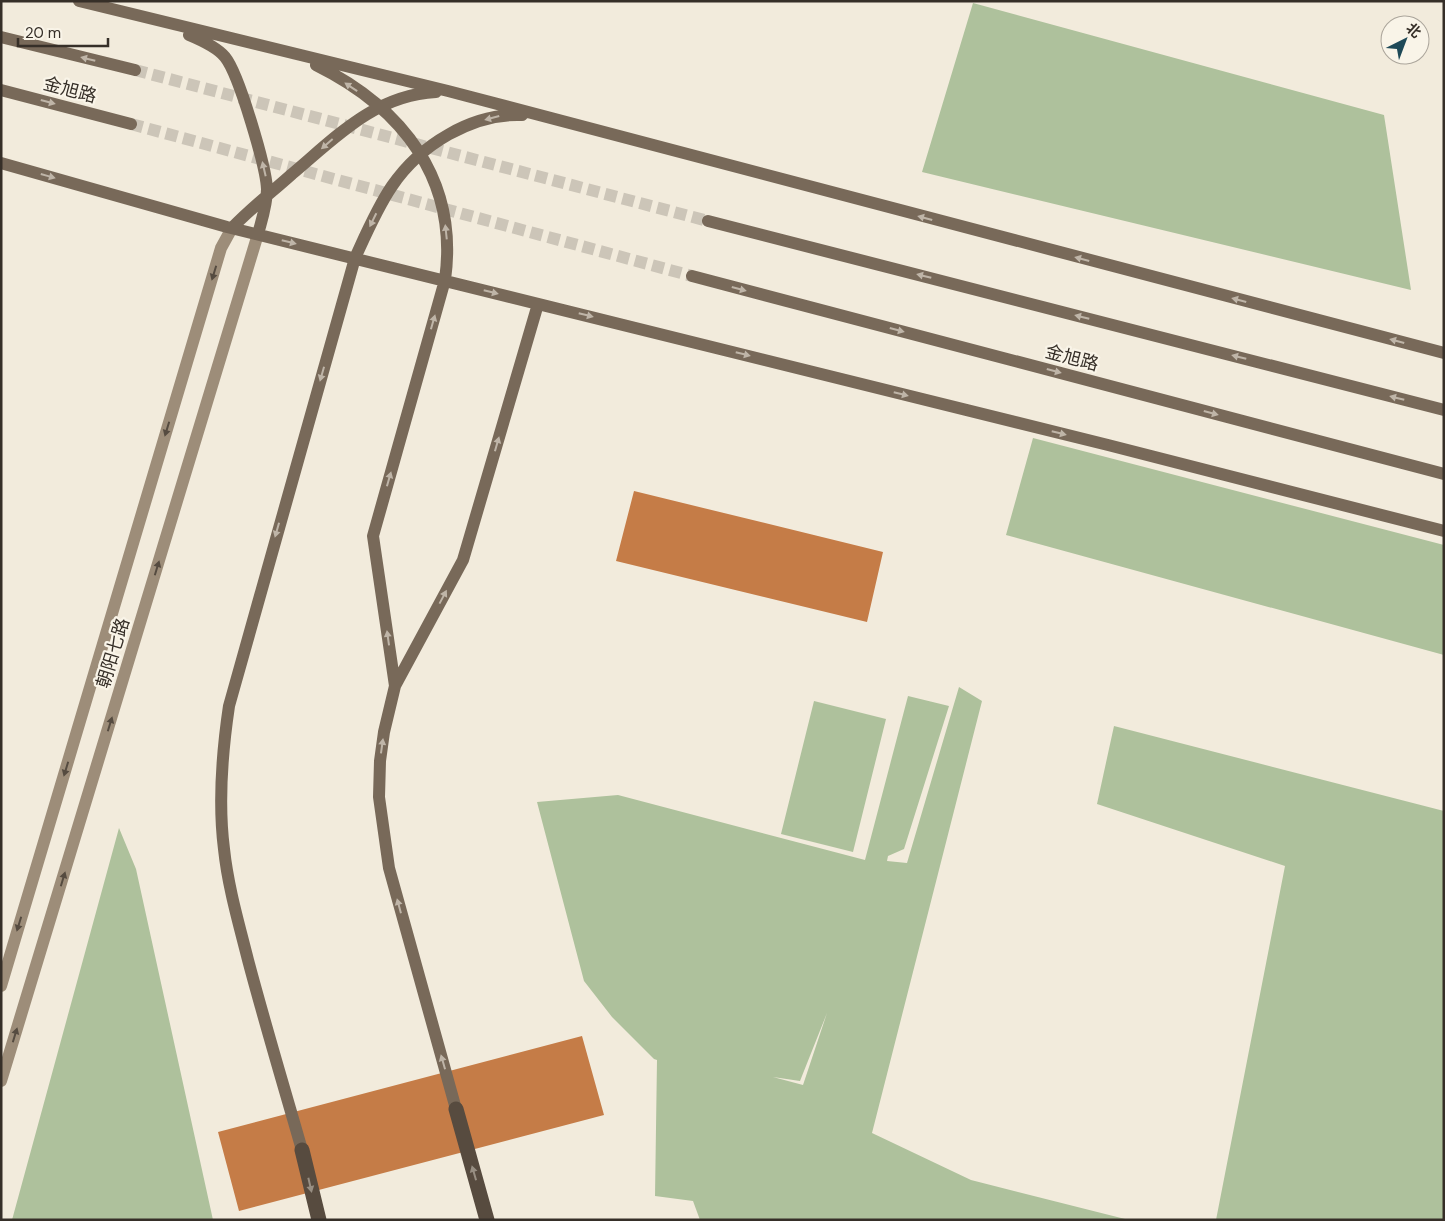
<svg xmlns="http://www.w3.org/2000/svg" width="1445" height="1221" font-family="'DM Sans','Noto Sans SC',sans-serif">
  <rect width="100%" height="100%" fill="#f2ebdc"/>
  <path fill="#aec19c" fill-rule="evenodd" d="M973,3L1384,115L1411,290L922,172Z
    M1033,438L1444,545V655L1006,535Z
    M959,687L982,701L872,1133L971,1180L1129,1220H700L693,1201L655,1196L657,1060L654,1059L612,1017L584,981L537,802L618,795L865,860L908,696L949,706L904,849L888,856L887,861L907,863ZM827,1013L803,1085L773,1077L800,1081Z
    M814,701L886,719L853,852L781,834Z
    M1114,726L1444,811V1220H1216L1285,866L1097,804Z
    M119,828L136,869L213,1220H12Z"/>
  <path fill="#c57c47" d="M634,491L883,552L867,622L616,561Z
    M582,1036L604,1115L239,1211L218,1132Z"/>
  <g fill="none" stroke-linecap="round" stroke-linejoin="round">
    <path stroke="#ccc5b8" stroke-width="12" stroke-dasharray="12 6" stroke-linecap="butt" d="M135,70L708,221
      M131,124L692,276"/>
    <path stroke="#9d8d79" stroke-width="12" d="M1,986L221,248L232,228
      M1,1081L258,234"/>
    <path stroke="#786959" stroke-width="12" d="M79,1L448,91L1444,353
      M189,35C201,40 217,47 225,57C239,74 266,167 267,189C267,205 262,219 258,234
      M1,37L135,70
      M316,65C403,108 459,180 445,280L373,536L395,686
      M1,90L131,124
      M1,163L227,227L1108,445L1444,531
      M708,221L1444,410
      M232,228C250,209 272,192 292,174C336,137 375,95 436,92
      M692,276L1444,474
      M456,1109L389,868L379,797L380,761L384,732L395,686L463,560L538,304
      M302,1150C284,1087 265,1024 248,960C239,924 228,887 224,849C218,802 222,753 229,706L355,258C366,234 377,208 392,186C420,145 472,113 522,115"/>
    <path stroke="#574b3f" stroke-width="15" d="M456,1109L487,1220
      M302,1150L319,1220"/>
  </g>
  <defs><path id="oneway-solid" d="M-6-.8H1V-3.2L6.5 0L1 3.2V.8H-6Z" transform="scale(1.25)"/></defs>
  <g fill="#bfb5a8">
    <use href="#oneway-solid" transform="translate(88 59) rotate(-166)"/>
    <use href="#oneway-solid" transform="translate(351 87) rotate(-146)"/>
    <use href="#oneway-solid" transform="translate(48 102) rotate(15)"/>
    <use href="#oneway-solid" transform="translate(492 118) rotate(165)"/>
    <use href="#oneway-solid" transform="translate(327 144) rotate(139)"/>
    <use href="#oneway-solid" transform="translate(264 169) rotate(-103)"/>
    <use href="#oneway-solid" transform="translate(48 176) rotate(16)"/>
    <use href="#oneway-solid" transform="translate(925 218) rotate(-165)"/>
    <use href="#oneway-solid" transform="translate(373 220) rotate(116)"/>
    <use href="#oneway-solid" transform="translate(446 232) rotate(-96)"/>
    <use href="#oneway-solid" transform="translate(289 242) rotate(14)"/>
    <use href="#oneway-solid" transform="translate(1082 259) rotate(-165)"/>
    <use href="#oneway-solid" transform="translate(924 276) rotate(-166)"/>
    <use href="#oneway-solid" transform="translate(739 289) rotate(15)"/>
    <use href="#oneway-solid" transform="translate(491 292) rotate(14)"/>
    <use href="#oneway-solid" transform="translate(1239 300) rotate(-165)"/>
    <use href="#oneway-solid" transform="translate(586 315) rotate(14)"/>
    <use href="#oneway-solid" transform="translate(1082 317) rotate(-166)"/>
    <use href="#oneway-solid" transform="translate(433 322) rotate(-74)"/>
    <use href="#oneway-solid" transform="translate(897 330) rotate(15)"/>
    <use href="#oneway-solid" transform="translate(1397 341) rotate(-165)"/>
    <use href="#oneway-solid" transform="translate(743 354) rotate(14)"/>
    <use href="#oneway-solid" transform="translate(1239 357) rotate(-166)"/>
    <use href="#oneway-solid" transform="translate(1054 371) rotate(15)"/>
    <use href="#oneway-solid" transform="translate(322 374) rotate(106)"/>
    <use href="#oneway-solid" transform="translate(901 394) rotate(14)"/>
    <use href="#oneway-solid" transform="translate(1397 398) rotate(-166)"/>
    <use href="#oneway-solid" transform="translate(1211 413) rotate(15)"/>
    <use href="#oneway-solid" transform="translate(1059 433) rotate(14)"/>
    <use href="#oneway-solid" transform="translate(497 444) rotate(-74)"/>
    <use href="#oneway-solid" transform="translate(389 479) rotate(-74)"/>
    <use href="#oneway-solid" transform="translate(277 530) rotate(106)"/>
    <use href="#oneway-solid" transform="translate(443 597) rotate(-62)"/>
    <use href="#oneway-solid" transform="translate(388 638) rotate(-98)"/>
    <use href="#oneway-solid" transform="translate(382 746) rotate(-82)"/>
    <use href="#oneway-solid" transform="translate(399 906) rotate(-105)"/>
    <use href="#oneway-solid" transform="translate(443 1062) rotate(-106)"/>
  </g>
  <g fill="#554b40">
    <use href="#oneway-solid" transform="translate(214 273) rotate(107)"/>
    <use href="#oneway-solid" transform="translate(167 429) rotate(107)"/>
    <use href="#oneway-solid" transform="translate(157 568) rotate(-73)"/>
    <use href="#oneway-solid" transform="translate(110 724) rotate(-73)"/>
    <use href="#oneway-solid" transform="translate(66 769) rotate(107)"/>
    <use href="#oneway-solid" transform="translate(63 879) rotate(-73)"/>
    <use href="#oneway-solid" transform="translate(19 924) rotate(107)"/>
    <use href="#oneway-solid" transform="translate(15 1035) rotate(-73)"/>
  </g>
  <g fill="#988f83">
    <use href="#oneway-solid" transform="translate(474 1173) rotate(-106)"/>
    <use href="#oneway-solid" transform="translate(310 1185) rotate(77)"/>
  </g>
  <g text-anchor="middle" stroke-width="4.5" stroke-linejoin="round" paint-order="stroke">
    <g font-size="18" fill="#362f28" stroke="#f9f4e8">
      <text transform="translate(70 90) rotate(15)" y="6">金旭路</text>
      <text transform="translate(1072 358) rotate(15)" y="6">金旭路</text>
      <text transform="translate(113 653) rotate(-73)" y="6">朝阳七路</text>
    </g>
  </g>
  <rect width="1445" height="1221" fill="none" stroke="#362f28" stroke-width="5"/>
  <g transform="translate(1405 40) rotate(42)"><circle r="24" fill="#f9f4e8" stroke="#aba59b"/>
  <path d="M0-4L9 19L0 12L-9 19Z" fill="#1e4957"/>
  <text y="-8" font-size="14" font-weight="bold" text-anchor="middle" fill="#362f28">北</text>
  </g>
  <path d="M18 38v8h90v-8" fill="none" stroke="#362f28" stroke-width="2.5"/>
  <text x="25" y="38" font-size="15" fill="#362f28" stroke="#f9f4e8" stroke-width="4" paint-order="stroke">20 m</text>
</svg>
